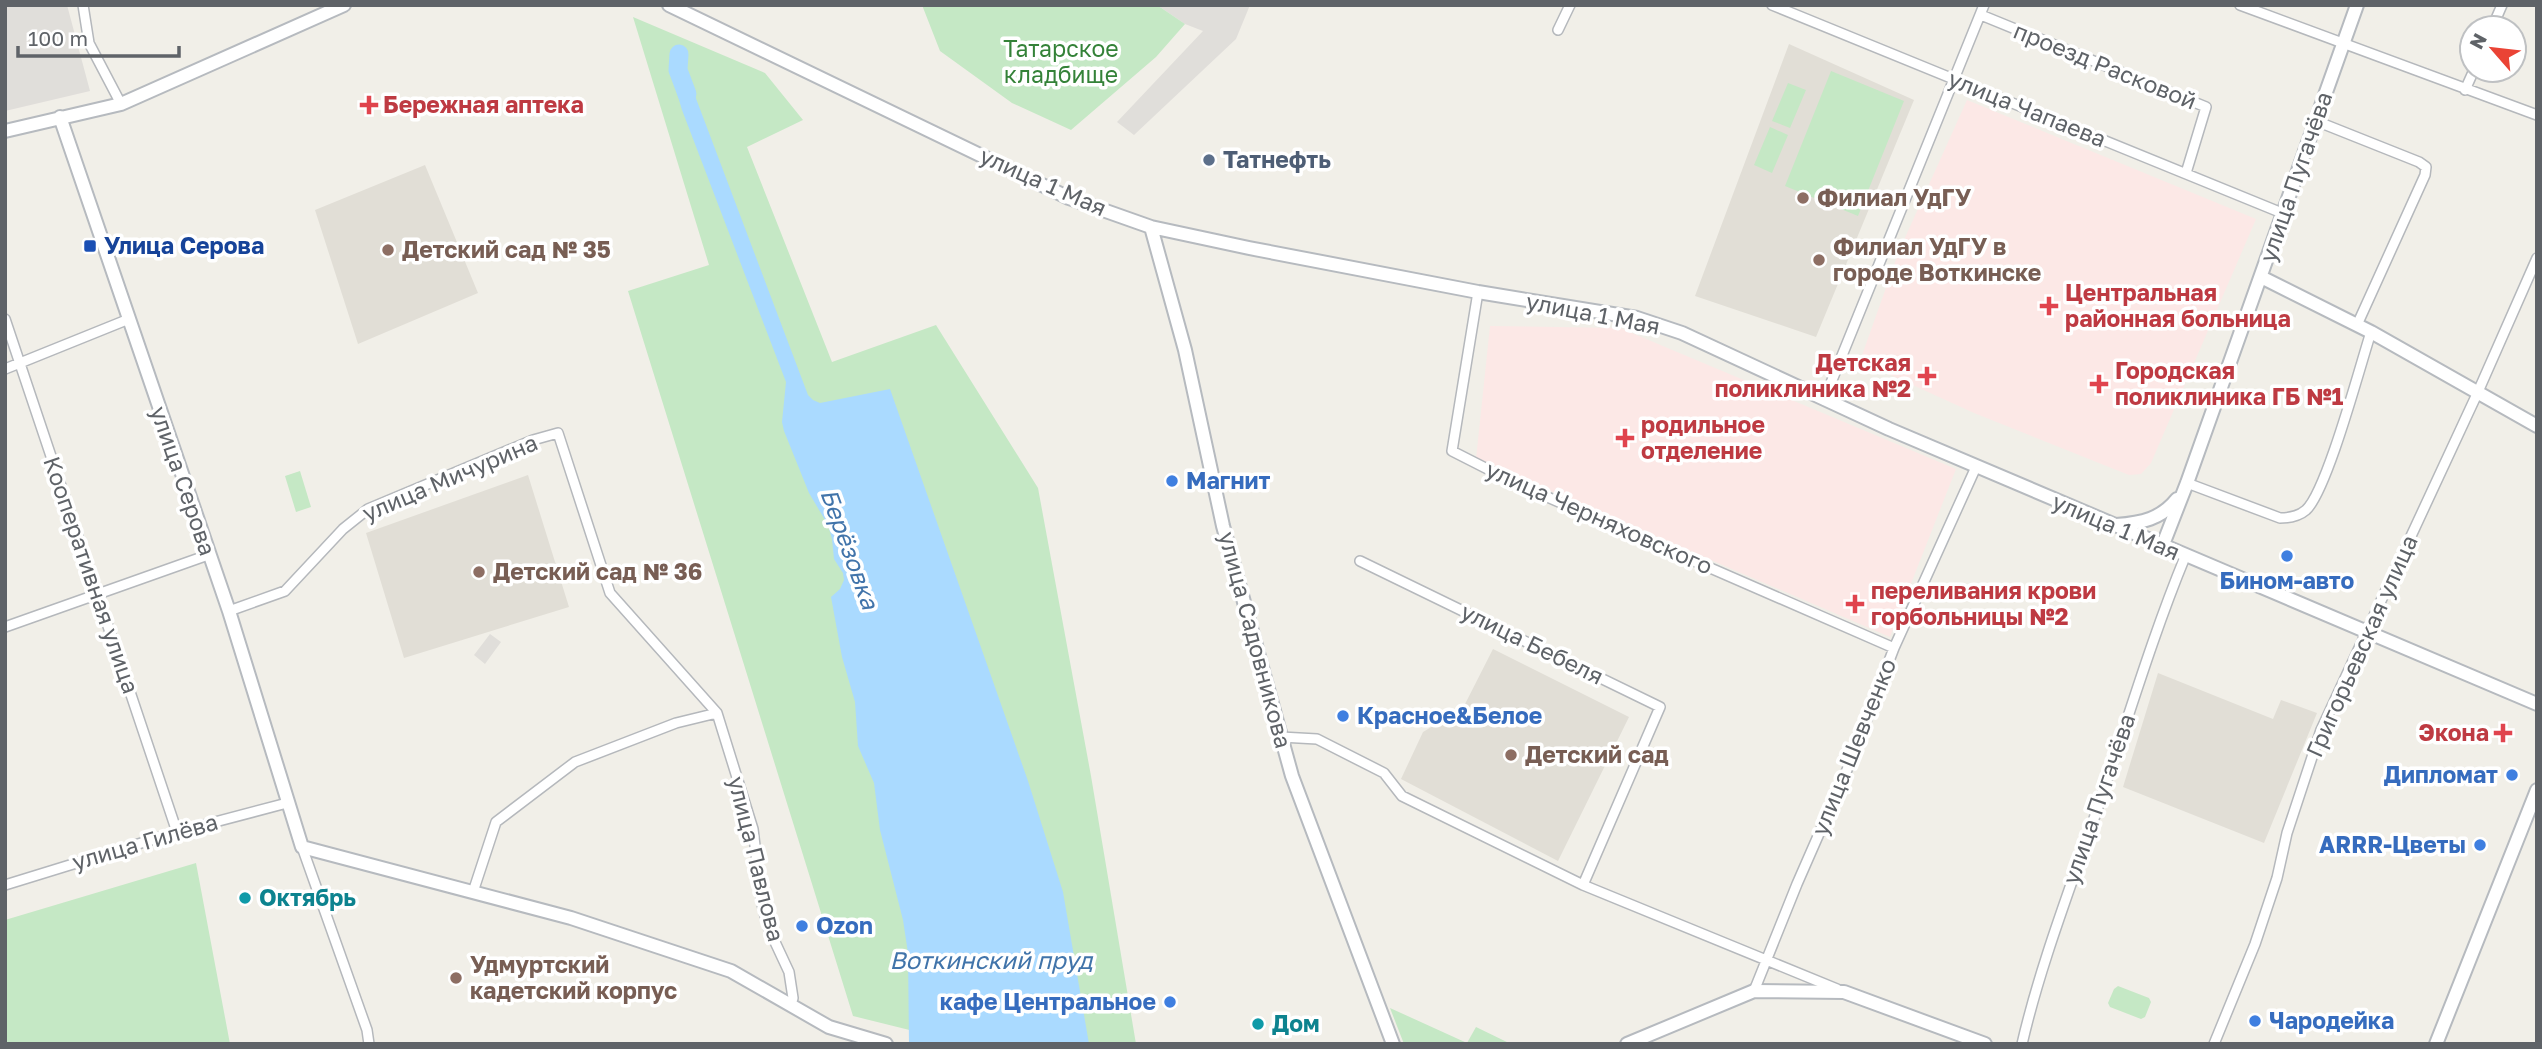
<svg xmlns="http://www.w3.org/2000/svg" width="2542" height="1049" font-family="'Golos Text',sans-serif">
  <rect width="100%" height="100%" fill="#f1efe8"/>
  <path fill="#e0deda" d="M5,5H67L90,91L5,111Z
    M1157,5H1250L1236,39L1134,135L1117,122L1203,31L1185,24Z
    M490,634L501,642L485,664L474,655Z"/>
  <path fill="#e1ded6" d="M1789,44L1914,100L1816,337L1695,296Z
    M425,165L478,293L358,344L315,210Z
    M528,475L569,607L404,658L366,533Z
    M1493,649L1629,717L1558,861L1401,779L1423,732L1463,708Z
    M2158,673L2273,719L2281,700L2317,713L2264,843L2123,787Z"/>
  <path fill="#fce8e6" d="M1967,100L2256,219L2151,463L2141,474L2129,475L1974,413L1860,361L1899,251Z
    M1490,326L1620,328L1956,469L1890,637L1476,459Z"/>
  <path fill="#c5e8c5" d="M922,5H1157L1185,24L1156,57L1071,130L1012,103L940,51Z
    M633,17L765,73L803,120L747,147L832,362L936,325L1038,488L1091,776L1136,1044H966L853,1016L628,291L709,265Z
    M1831,71L1904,101L1858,216L1785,186Z
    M1788,83L1806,90L1790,128L1772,121Z
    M1770,127L1788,135L1772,173L1754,165Z
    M300,471L311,507L296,512L285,476Z
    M196,863L230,1044H5V920Z
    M2118,986L2149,998L2151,1002L2145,1017L2141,1019L2110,1007L2108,1003L2114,989Z
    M1390,1008L1467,1043L1476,1027L1511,1044H1404Z"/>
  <path fill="#aadaff" d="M678,70L686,72L808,395L813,400L820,403L890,389L1028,781L1063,892L1089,1044H909L908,953L903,920L880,830L874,783L858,746L855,702L842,657L831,597L840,589L844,580L843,573L834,559L832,539L828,525L809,493L784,431L782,422L786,382L682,110L671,73Z"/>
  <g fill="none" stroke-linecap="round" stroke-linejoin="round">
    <path stroke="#aadaff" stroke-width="19" d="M679,54L678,70L687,94"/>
    <g stroke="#b5b8bc" stroke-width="12">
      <path id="street" d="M83,5L89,43L121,104
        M1772,5L2282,213
        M2240,5L2537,115
        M1981,15L2206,107L2186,173
        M2492,28L2502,5
        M1558,30L1570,5
        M2465,90L2474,70
        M2316,121L2419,162L2426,167L2425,175L2357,325
        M1478,292L1452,451L1513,482L1894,648
        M5,319L177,832
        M5,369L129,319
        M1824,400L1984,5
        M2187,483L2280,518C2289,518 2299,516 2306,510C2327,491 2360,366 2371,332
        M1360,561L1660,707L1583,885
        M229,611L285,591L343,529L368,509L533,440L558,433L610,593L717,713L753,829L762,904L768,927L789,972L793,998L791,1004
        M5,627L208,555
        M1281,737L1317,739L1384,773L1402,796L1583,885L1837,989
        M302,847L367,1030L369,1044
        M5,885L177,832L287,803
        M473,892L496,822L575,762L676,723L717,713
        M1754,991L1797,884L1850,763L1894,648L1976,467
        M2022,1044C2041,962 2072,884 2099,804C2127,722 2152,637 2185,557
        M2214,1044L2255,944L2277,878L2287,833L2321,730L2477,394L2537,258"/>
    </g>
    <g stroke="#b6babf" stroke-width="16">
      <path id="secondary" d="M669,5L1069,198L1151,227L1249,248L1478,292L1637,318L1682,333L1889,429L2537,704
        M60,117L229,611L302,847L571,918L731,971L829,1027L886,1044
        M5,131L121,104L344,5
        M1151,227L1185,350L1223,526L1292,776L1393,1044
        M2261,277L2371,332L2537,426
        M2116,525C2142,523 2161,519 2177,499
        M2162,547L2187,483L2357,5
        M1627,1044L1754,991L1844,992L1985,1044
        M2436,1044L2537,790"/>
    </g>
    <use href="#street" stroke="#fff" stroke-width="9"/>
    <use href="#secondary" stroke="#fff" stroke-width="12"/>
  </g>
  <g fill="#e0444e" stroke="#fff" stroke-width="2.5">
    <path d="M365.5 94.5h7v7h7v7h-7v7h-7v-7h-7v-7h7z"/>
    <path d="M2045.5 295.5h7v7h7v7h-7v7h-7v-7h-7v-7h7z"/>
    <path d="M1923.5 365.5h7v7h7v7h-7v7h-7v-7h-7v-7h7z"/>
    <path d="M2095.5 373.5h7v7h7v7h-7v7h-7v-7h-7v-7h7z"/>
    <path d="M1621.5 427.5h7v7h7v7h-7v7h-7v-7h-7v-7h7z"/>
    <path d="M1851.5 593.5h7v7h7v7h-7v7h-7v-7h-7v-7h7z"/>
    <path d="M2499.5 722.5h7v7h7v7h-7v7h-7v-7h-7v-7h7z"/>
  </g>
  <circle fill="#5c6f8a" stroke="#fff" stroke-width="2.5" cx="1209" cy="160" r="7"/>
  <g fill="#8d6e63" stroke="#fff" stroke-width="2.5">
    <circle cx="1803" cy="198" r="7"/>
    <circle cx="388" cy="250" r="7"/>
    <circle cx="1819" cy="260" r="7"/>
    <circle cx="479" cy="572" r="7"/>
    <circle cx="1511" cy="755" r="7"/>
    <circle cx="456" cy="978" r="7"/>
  </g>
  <rect fill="#1a4fb4" stroke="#fff" stroke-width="2.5" x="83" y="239" width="14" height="14" rx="3.5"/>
  <g fill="#3f7fe0" stroke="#fff" stroke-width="2.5">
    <circle cx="1172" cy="481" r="7"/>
    <circle cx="2287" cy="556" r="7"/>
    <circle cx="1343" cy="716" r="7"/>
    <circle cx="2512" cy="775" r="7"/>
    <circle cx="2480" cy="845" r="7"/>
    <circle cx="802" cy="926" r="7"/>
    <circle cx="1170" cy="1002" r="7"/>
    <circle cx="2255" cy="1021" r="7"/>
  </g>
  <g fill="#0f9aa8" stroke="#fff" stroke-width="2.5">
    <circle cx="245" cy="898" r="7"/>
    <circle cx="1258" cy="1024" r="7"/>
  </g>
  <g text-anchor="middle" stroke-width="7" stroke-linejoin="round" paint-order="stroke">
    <g font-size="23" fill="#348238" stroke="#fff">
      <text x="1061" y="57">Татарское<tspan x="1061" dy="26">кладбище</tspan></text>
    </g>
    <g font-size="23" fill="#5f6368" stroke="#fff">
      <text transform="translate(2105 66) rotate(22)" y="8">проезд Расковой</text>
      <text transform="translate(2027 109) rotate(22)" y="8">улица Чапаева</text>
      <text transform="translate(2296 177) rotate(-71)" y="8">улица Пугачёва</text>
      <text transform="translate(1043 182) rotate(24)" y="8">улица 1 Мая</text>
      <text transform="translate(1593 314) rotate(11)" y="8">улица 1 Мая</text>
      <text transform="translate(450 478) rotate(-23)" y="8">улица Мичурина</text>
      <text transform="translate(183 481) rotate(71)" y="8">улица Серова</text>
      <text transform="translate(1599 518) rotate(24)" y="8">улица Черняховского</text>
      <text transform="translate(2116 527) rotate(23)" y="8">улица 1 Мая</text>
      <text transform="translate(91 575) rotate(71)" y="8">Кооперативная улица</text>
      <text transform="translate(1255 640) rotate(75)" y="8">улица Садовникова</text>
      <text transform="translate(1532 644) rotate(26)" y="8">улица Бебеля</text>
      <text transform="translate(2362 646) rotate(-66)" y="8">Григорьевская улица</text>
      <text transform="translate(1854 747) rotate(-68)" y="8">улица Шевченко</text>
      <text transform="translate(2099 799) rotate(-71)" y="8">улица Пугачёва</text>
      <text transform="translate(145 842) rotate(-16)" y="8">улица Гилёва</text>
      <text transform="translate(756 859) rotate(76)" y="8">улица Павлова</text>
    </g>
    <g font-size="23" font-weight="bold" fill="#be3a42" stroke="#fff" text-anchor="start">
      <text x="383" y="113">Бережная аптека</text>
      <text x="2065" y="301">Центральная<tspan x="2065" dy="26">районная больница</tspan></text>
      <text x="1911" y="371" text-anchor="end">Детская<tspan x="1911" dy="26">поликлиника №2</tspan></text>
      <text x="2115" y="379">Городская<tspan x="2115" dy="26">поликлиника ГБ №1</tspan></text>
      <text x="1641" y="433">родильное<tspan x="1641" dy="26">отделение</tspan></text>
      <text x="1871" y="599">переливания крови<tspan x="1871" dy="26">горбольницы №2</tspan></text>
      <text x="2489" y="741" text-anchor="end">Экона</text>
    </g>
    <g font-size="23" font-weight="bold" fill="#4e5e75" stroke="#fff" text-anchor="start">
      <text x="1223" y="168">Татнефть</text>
    </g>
    <g font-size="23" font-weight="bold" fill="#785e54" stroke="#fff" text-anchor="start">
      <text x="1817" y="206">Филиал УдГУ</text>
      <text x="1833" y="255">Филиал УдГУ в<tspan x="1833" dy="26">городе Воткинске</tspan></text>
      <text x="402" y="258">Детский сад № 35</text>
      <text x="493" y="580">Детский сад № 36</text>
      <text x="1525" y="763">Детский сад</text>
      <text x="470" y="973">Удмуртский<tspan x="470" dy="26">кадетский корпус</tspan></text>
    </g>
    <g font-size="23" font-weight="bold" fill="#164399" stroke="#fff" text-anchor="start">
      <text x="104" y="254">Улица Серова</text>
    </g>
    <g font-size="23" font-weight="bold" fill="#366cbe" stroke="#fff" text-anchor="start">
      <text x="1186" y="489">Магнит</text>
      <text x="2287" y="589" text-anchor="middle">Бином-авто</text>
      <text x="1357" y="724">Красное&amp;Белое</text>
      <text x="2498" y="783" text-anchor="end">Дипломат</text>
      <text x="2466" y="853" text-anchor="end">ARRR-Цветы</text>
      <text x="816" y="934">Ozon</text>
      <text x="1156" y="1010" text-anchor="end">кафе Центральное</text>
      <text x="2269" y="1029">Чародейка</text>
    </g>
    <g font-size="23" font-weight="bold" fill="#0d838f" stroke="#fff" text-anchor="start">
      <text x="259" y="906">Октябрь</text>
      <text x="1272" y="1032">Дом</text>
    </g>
    <g font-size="24" font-style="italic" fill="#4174aa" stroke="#fff">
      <text transform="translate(849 549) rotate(70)" y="8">Берёзовка</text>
      <text x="991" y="969">Воткинский пруд</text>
    </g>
  </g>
  <rect width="2542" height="1049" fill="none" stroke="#5f6368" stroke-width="14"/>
  <g transform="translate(2493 49) rotate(298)"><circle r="33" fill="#ffffff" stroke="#bfc1c3" stroke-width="2"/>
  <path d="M0-5L12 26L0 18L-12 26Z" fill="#ea4335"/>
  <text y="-10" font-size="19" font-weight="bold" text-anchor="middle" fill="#5f6368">N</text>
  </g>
  <path d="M18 46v10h161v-10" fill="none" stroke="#5f6368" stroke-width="3.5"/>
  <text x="28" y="46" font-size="21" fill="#5f6368" stroke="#ffffff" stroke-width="5" paint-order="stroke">100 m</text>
</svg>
